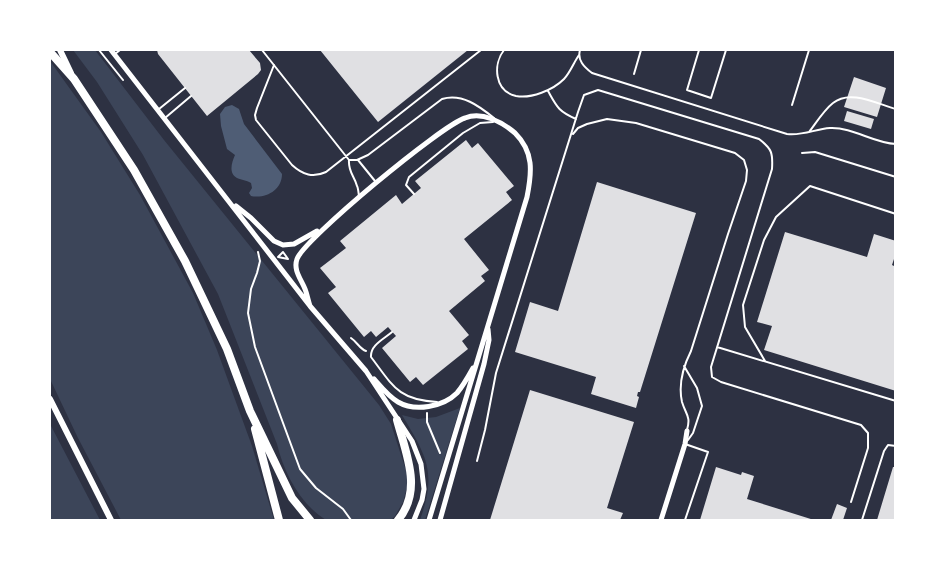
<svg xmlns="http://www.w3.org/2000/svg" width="945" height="570" font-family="'Public Sans',sans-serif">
  <rect width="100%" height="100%" fill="#2d3142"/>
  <path fill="#3c4559" d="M73,50H95L164,140L379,405L391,424L409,480L403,502L395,516L391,520H326C300,504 284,473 277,444L218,294L143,155L97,82Z
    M50,61L101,132L140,195L193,293L217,350L237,405L252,446L274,520H121L78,438L50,379Z
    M460,408L425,520H420C437,472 427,457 402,415L418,419L436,417Z
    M50,424L100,520H50Z"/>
  <path fill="#4f5d75" d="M232,105L239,109L244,124L282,174C282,190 266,199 251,196L249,193L252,188L251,183C246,180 242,180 237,178C228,173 232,162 235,155L227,149L221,126L220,114L225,107Z"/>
  <path fill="#e0e0e3" d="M157,50H249L260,63L261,70L258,74L207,116L158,54Z
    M320,50H468L378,122Z
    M854,77L886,88L877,117L844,107Z
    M847,111L874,119L871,129L844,121Z
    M466,140L472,148L478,143L514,186L506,192L512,200L464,239L489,270L481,276L485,281L449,311L469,335L462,341L468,349L423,385L416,377L410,382L382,348L396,336L388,327L376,337L371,331L364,337L328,293L336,287L320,268L346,248L340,241L396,195L402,204L421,188L415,181Z
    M597,182L696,213L640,392H638L637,396L639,397L636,408L591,394L596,377L515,352L530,302L558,311Z
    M785,232L867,257L874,234L896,241V253L892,265L896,267V391L764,350L772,326L757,322Z
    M530,390L634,422L607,508L623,513L620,520H490Z
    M716,467L741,475L742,472L754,476L747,499L814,520H700Z
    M893,467H896V520H877Z
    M837,504L847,508L843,520H831Z"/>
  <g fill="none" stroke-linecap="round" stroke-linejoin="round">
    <path stroke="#fff" stroke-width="2" d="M99,50L123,80
      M258,252L260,261L257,273L251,289L248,313L255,347L300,469L316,488L343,509L351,520
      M283,252L288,259L278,257Z
      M351,338C357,342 360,349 366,351
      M427,413V422L440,453"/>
    <path stroke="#fff" stroke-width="2" d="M262,50L349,160C348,172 354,175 357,186C358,187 359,196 359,197
      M504,50C493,64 494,91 516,96C531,99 553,90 564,79C570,73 574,62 579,55
      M580,50C577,60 584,67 592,73L787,134C803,136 815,129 830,128C853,127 873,143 896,144
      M699,50L687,90L711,98L726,50
      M115,54L120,50
      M274,65L257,108L255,115L256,120L292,165C303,175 313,178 326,172L481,50
      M634,74L641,50
      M548,91C557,107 558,111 576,119
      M792,105L809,50
      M159,109L185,88
      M165,118L191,96
      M809,132C816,123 824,110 833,103C850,89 877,104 896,109
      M573,134L578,128L587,124L607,119L636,123L735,153L744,160L747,170L746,181L728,234L691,351C683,367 678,384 682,402C686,415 691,416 687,430
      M802,153L815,152L896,177
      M349,160H357L368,155L442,99C462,93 479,106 494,118
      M358,160L375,181
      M414,194L406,185L409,177L463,133L480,123L493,122
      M392,332C384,339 370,345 371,357C393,386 398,400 437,402
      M717,347L896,401
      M765,361L745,327L743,305L764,240L776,217L810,186L896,214
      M684,366L697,388L702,406L693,433L688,440
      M685,444L708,452L685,520
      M477,461L485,430L496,373L578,112L584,95L598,90L759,139C772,149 773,153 772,169L711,367L712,377L721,382L861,425L868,433V448L851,502
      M862,520L884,451L888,445L896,446"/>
    <path stroke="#fff" stroke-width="5" d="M111,50L310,306L366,371L412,441L421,464L424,489L422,500L414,520
      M236,206L251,218L274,241L283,245L294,244L317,231
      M310,306C308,300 307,294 305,289C301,279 293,270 297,259C304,239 442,125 465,118C482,111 502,122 515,133C534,152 532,172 527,197L429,520
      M374,379C381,387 389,397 398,402C415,412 443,407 457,393C463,386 468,377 473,368
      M440,520L484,364L489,340L488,329
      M661,520L685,444L687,431"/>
    <path stroke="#fff" stroke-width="6" d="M60,50L71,73
      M50,399L111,520"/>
    <path stroke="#fff" stroke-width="8" d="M50,52L74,79L134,170L185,261L227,349L250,411L292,498L310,520
      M397,420C406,454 423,490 398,520
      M255,429L279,520"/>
  </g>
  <rect width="945" height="570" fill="none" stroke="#ffffff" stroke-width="102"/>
</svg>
